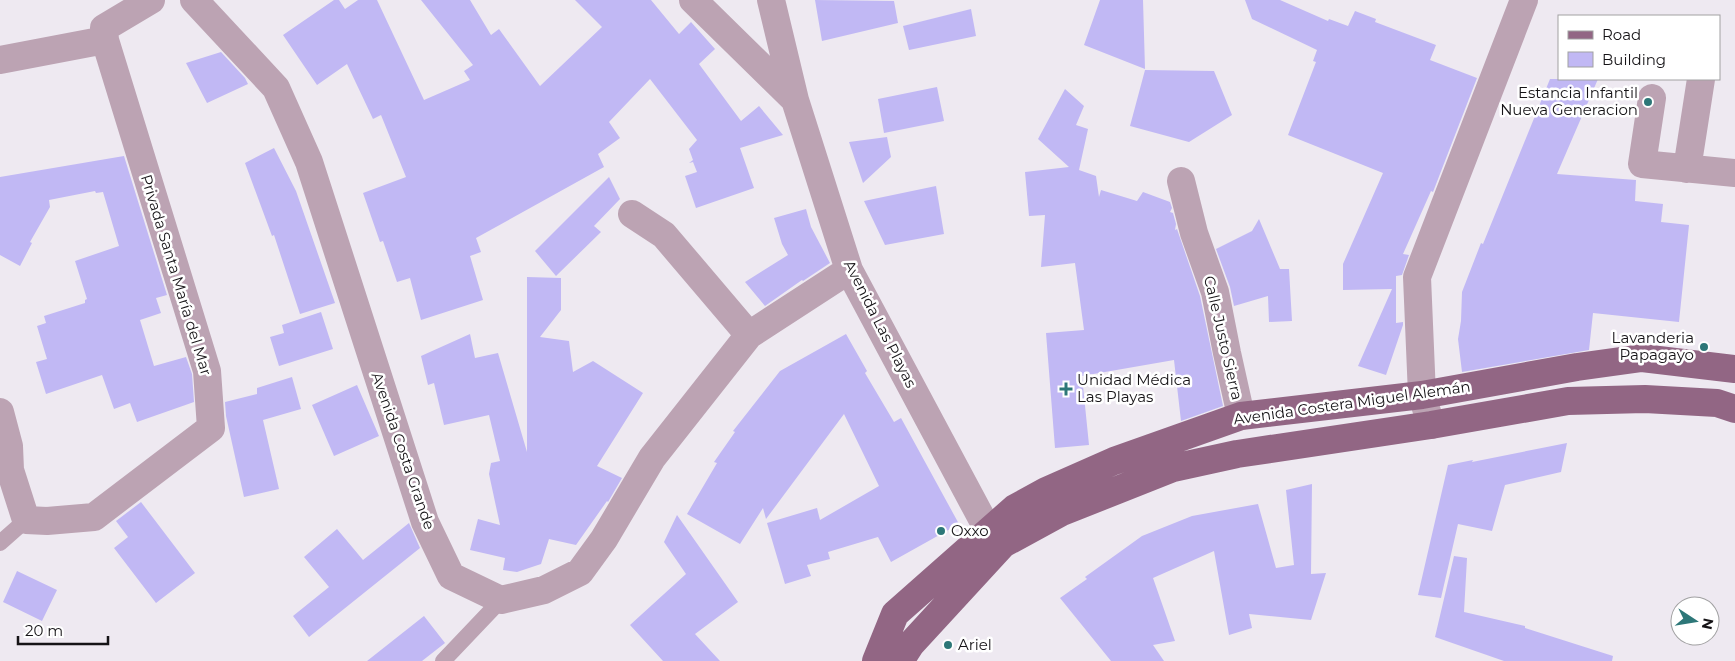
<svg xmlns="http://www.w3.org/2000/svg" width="1735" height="661" font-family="Montserrat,sans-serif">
  <rect width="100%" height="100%" fill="#eee9f1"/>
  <path fill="#c1b8f4" d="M334,0H339L345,9L358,0H377L424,100L470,80L464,71L473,65L421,0H470L491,35L499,29L540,86L602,27L575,0H651L679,34L691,22L715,49L699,64L741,121L759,106L783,135L740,148L754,188L696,208L685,176L697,172L693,162L689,163L693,160L689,149L697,140L650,79L609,122L620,138L598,154L604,167L476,238L481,252L470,256L483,300L421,320L410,278L397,282L383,241L380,242L363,193L406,177L381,115L373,119L347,64L317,85L283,35Z
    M815,0L894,1L898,23L822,41Z
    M1100,0H1143L1145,69L1084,45Z
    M1245,0H1280L1328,21L1329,19L1348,26L1355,11L1376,19L1375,22L1436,45L1430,60L1477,78L1433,192L1431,191L1403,254L1409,255L1402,275L1396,276V323L1403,322V325L1386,375L1358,366L1392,289L1343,290V264L1383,173L1288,135L1316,62L1313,61L1317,50L1252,19Z
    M971,9L976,36L909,50L903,26Z
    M221,52L245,78L248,84L207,103L186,63Z
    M1145,70L1214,71L1232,115L1189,142L1130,126Z
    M1550,79H1598L1557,174L1636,180L1635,201L1663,204L1661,222L1689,225L1679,322L1593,313L1589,350L1462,372L1458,339L1461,321L1462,292L1481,243L1483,244Z
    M937,87L944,121L884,133L878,99Z
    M1065,89L1084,106L1076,125L1088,129L1079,170L1096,176L1099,197L1101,190L1137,201L1143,192L1170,202L1172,208L1170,212L1173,213L1176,224L1175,230L1177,229L1200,296L1223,406L1181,421L1174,360L1082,376L1089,445L1055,448L1046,333L1084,330L1075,263L1041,267L1045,215L1029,216L1025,172L1069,167L1038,139Z
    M887,137L891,157L863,183L849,142Z
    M274,148L296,191L335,303L300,314L274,235L272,236L245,163Z
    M124,156L167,295L156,298L161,313L140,320L154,366L186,357L192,374L194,402L137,422L130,403L114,409L102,375L46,394L36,362L47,359L37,326L46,323L44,316L85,303V300L87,299L75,261L119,246L103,192L96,193L95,191L49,200L50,207L30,242L32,243L20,266L0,255V177Z
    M609,177L620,199L594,226L601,232L556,276L535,251Z
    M936,186L944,234L885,245L864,201Z
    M806,209L811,227L830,263L803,281L802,280L765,306L745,282L788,255L782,244L774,218Z
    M1259,219L1280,269H1289L1292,321L1269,322L1268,296L1234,306L1230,287L1216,249L1252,231Z
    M527,277L561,278V310L540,337L569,341L573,372L593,361L643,393L597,466L622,478L608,502L607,501L576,545L549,539L541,564L517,572L503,570L505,558L470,550L478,519L500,525L489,474L491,463L500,461L489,415L444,425L434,383L428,385L421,356L470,334L475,358L498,353L527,452Z
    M321,312L333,349L279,366L270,337L284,333L282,325Z
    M846,334L867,371L865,373L894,422L901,418L959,524L891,562L878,537L828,552L830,559L807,565L811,576L785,584L767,523L817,508L820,520L879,486L844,414L766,519L763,508L740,544L687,514L717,463L714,462L735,432L733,431L780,371Z
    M292,377L301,409L263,420L279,489L244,497L226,416L225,402L257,394V388Z
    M357,385L379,436L334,456L312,405Z
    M1567,443L1561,472L1505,485L1492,531L1458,524L1441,598L1418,595L1448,465L1473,460L1472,462Z
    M1312,484L1311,574L1326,573L1311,620L1249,614L1252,628L1229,635L1214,551L1153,578L1175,641L1153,645L1164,661H1111L1060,598L1087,579L1085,577L1142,536L1192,516L1258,504L1276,568L1294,565L1286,490Z
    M141,502L195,573L156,603L114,548L128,537L116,521Z
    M677,515L738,602L695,634L720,661H663L630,625L686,574L664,542Z
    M409,523L420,548L309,637L293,616L329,587L304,557L337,529L363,560Z
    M1454,556L1467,558L1464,612L1525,626V628L1613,656L1612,661H1504L1435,637Z
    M17,571L57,590L42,621L3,602Z
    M424,616L445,643L422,661H367Z"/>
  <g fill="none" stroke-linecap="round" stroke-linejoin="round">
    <path stroke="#bca3b3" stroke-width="16" d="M0,543L26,520
      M443,661L501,600"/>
    <path stroke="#bca3b3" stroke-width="28" d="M194,0L276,88L309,162L425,522L451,576L501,600L544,590L580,572L604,539L652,458L749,335L849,270
      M693,0L795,100
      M771,0L795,100L849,270L988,530L1003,544
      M0,60L105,40L104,28L151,0
      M1652,98L1642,164L1735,173
      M1687,169L1701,79
      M1181,181L1194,233L1215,292L1227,353L1241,416
      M632,214L664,235L749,335
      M0,412L9,446L10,470L26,520L47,521L94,517L211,428L207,371L105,40
      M1431,425L1422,395L1417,277L1524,0"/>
    <path stroke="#926684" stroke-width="28" d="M876,661L895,614L1015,508L1046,491L1114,461L1241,416L1422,395L1577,367L1642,358L1735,369
      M900,661L911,644L1003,544L1062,512L1173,468L1237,454L1431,425L1568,401L1645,399L1717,403L1735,409"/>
  </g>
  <g fill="#2d7778" stroke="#fff" stroke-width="2">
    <circle cx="1648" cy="102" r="5"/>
    <circle cx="1704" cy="347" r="5"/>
    <path d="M1063.5 381.5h5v5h5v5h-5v5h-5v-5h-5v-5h5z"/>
    <circle cx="941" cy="531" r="5"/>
    <circle cx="948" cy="645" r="5"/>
  </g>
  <g text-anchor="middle" stroke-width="5" stroke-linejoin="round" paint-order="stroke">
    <g font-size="15" fill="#151316" stroke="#fff" text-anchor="start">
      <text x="1638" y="98" text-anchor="end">Estancia Infantil<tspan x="1638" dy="17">Nueva Generacion</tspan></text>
      <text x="1694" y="343" text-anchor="end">Lavanderia<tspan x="1694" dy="17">Papagayo</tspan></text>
      <text x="1077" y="385">Unidad Médica<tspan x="1077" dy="17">Las Playas</tspan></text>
      <text x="951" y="536">Oxxo</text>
      <text x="958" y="650">Ariel</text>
    </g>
    <g font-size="15" fill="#151316" stroke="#fff">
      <text transform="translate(176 275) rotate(73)" y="5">Privada Santa María del Mar</text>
      <text transform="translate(880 324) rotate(63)" y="5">Avenida Las Playas</text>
      <text transform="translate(1223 338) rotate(77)" y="5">Calle Justo Sierra</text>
      <text transform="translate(1352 403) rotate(-8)" y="5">Avenida Costera Miguel Alemán</text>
      <text transform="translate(403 451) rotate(71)" y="5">Avenida Costa Grande</text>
    </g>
  </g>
  <rect x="1558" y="15" width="162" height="65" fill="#ffffff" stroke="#a1a1a2"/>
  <rect x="1568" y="31" width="25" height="8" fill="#926684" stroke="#a1a1a2"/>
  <text x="1602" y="40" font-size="15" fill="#151316">Road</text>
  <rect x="1568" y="52" width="25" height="15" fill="#c1b8f4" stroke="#a1a1a2"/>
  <text x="1602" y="65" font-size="15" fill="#151316">Building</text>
  <g transform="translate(1695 621) rotate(102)"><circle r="24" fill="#ffffff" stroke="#a1a1a2"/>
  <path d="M0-4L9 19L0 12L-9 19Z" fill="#2d7778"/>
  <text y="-8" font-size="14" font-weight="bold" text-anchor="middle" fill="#151316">N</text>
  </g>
  <path d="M18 636v8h90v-8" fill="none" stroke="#151316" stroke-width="2.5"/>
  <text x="25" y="636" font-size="15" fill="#151316" stroke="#ffffff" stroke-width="4" paint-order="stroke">20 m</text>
</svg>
